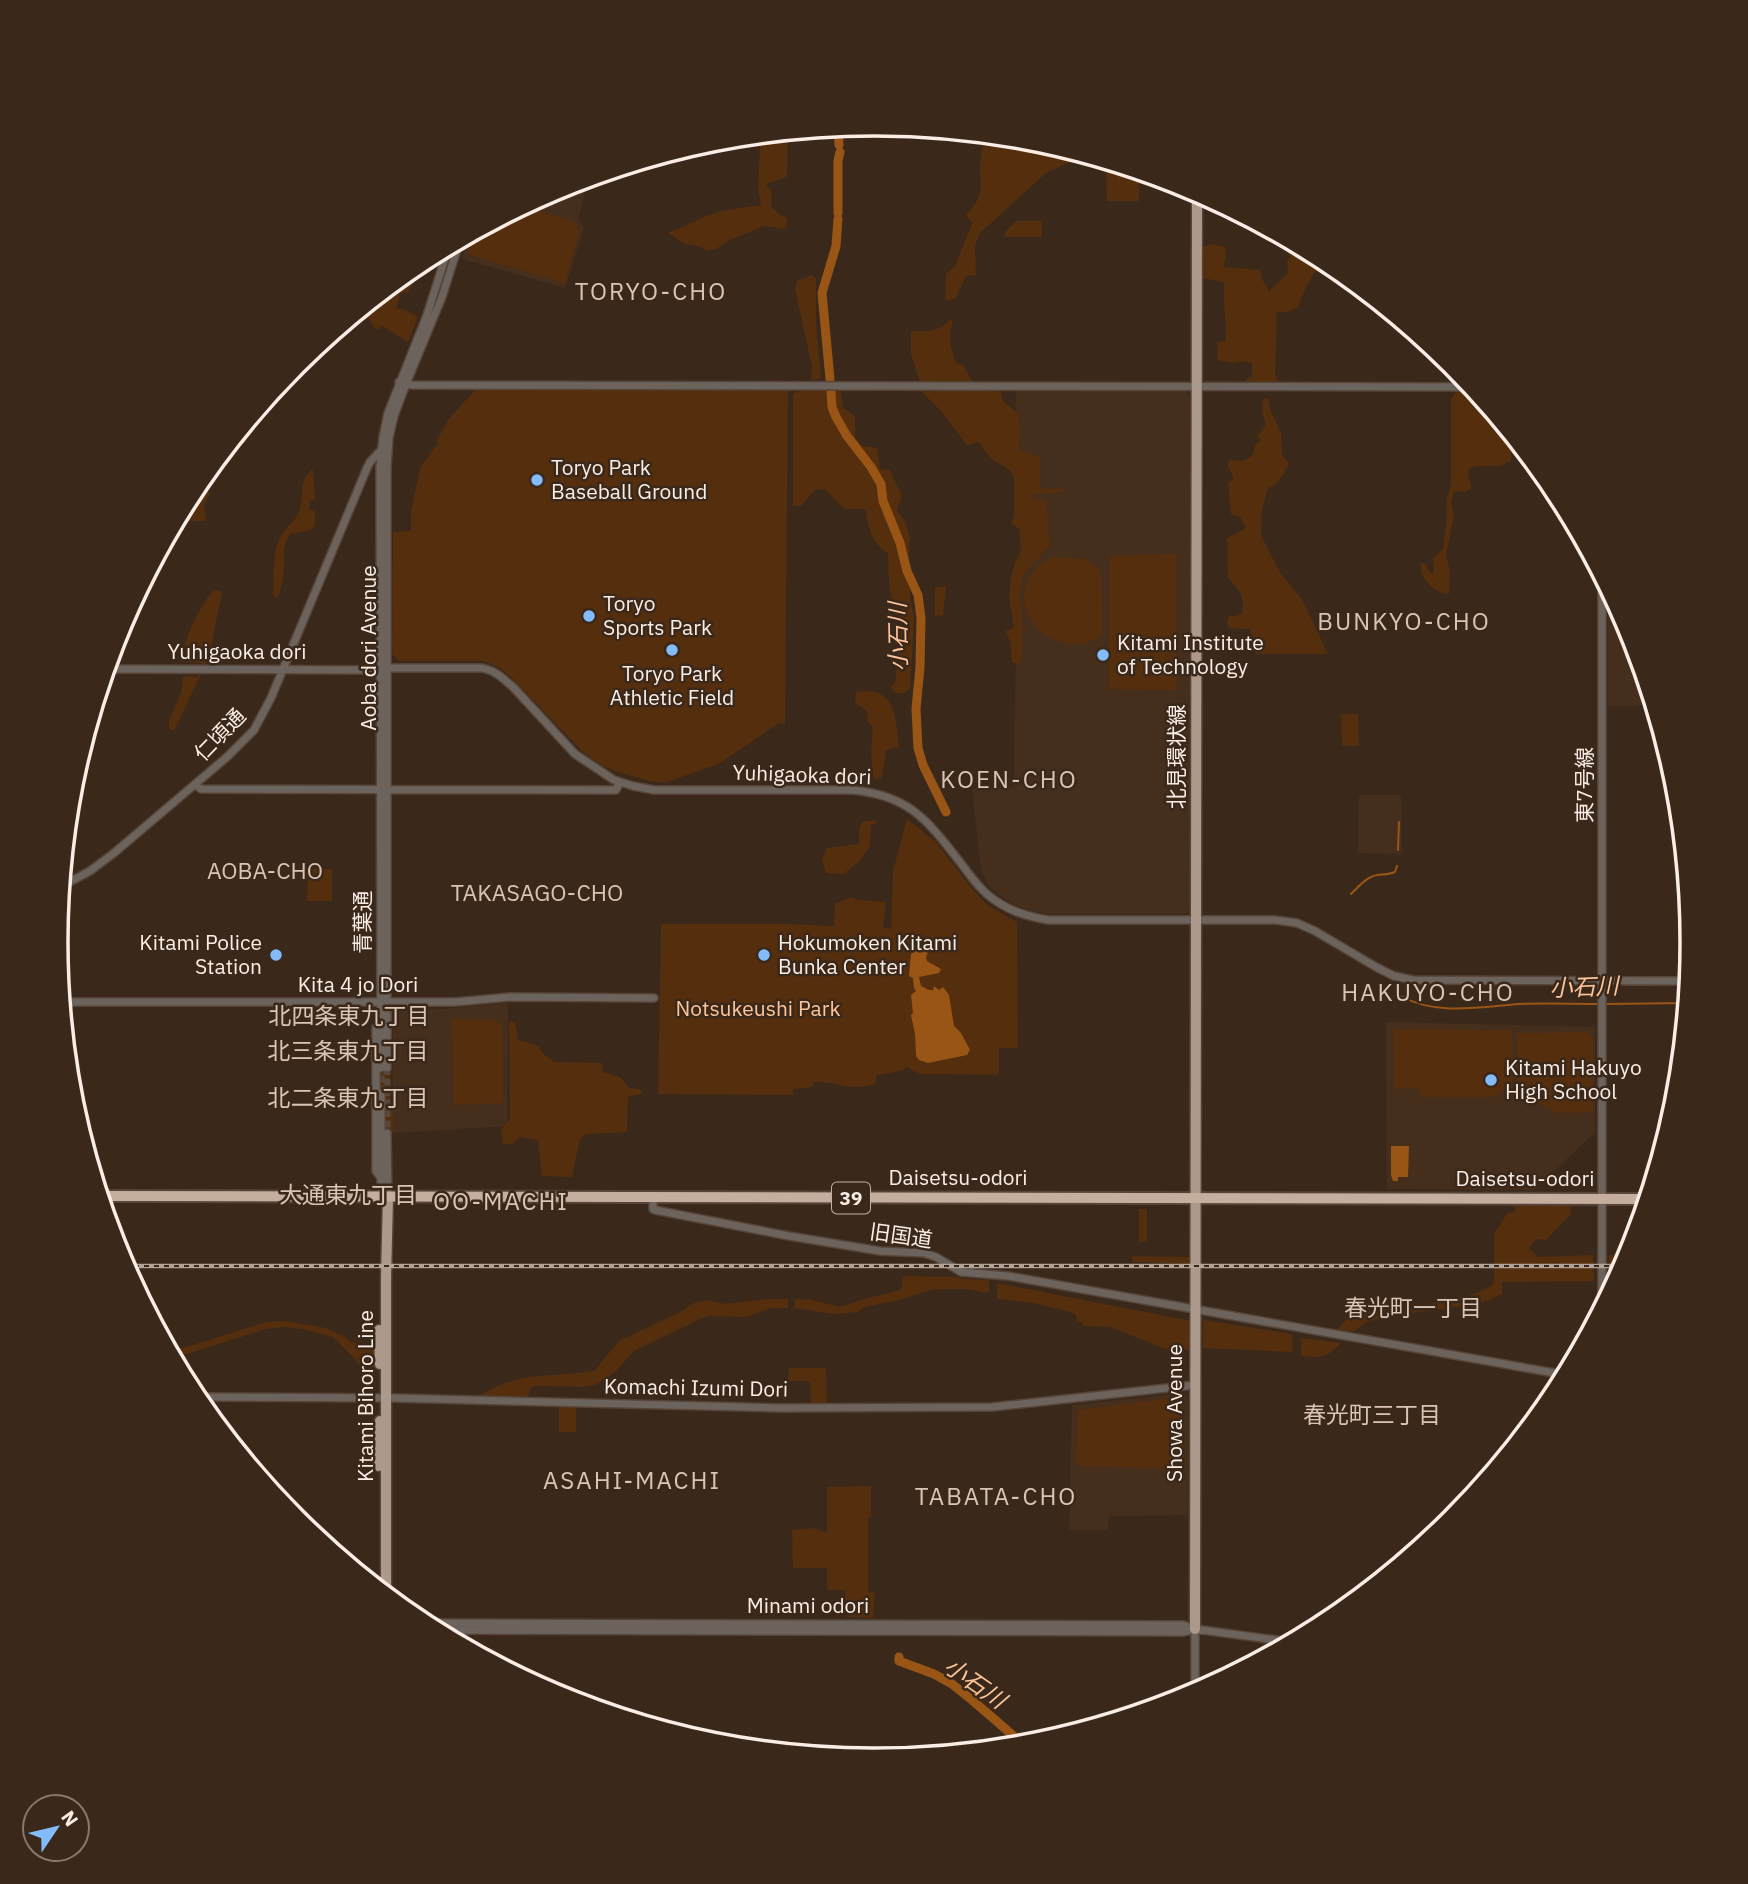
<svg xmlns="http://www.w3.org/2000/svg" width="1748" height="1884" font-family="'IBM Plex Sans','Noto Sans JP',sans-serif">
  <rect width="100%" height="100%" fill="#3a291b"/>
  <path fill="#462e1d" d="M589,178L578,219L584,228L565,288L462,259L468,236L561,186Z
    M1016,388H1182L1191,398L1190,911L1185,914H1049L1032,911L1012,904L990,888L981,870L972,789L1014,787L1016,637L1021,554L1017,507Z
    M1608,588L1630,629L1653,705L1608,706Z
    M1359,795H1401L1402,854L1358,853Z
    M508,1003L507,1126L393,1133V1014L398,1010L444,1009Z
    M1386,1022L1595,1027V1132L1534,1190L1387,1189Z
    M1183,1393L1188,1398V1515L1109,1516L1108,1530H1069L1072,1405Z"/>
  <path fill="#552e0d" d="M788,132L787,177L766,184L772,193L771,206L781,216L787,218L786,229L764,226L730,240L716,249L708,251L699,246L685,244L668,233L704,217L721,211L761,205L758,190L760,145L755,136Z
    M985,135L1034,140L1079,153L1072,161L1046,173L980,233L975,246L976,275L966,276L955,299L945,300L946,274L955,266L972,223L966,215C986,194 979,189 980,163C981,154 983,144 985,135Z
    M1106,162L1139,172V201H1107Z
    M523,207L573,221L579,231L565,284L468,254L474,233Z
    M1016,221H1042V237H1005V232Z
    M1281,236L1322,259L1306,287L1298,307L1288,312H1277L1275,373L1278,383H1247L1246,379L1252,377V363L1243,361L1233,363L1218,360L1217,342L1226,341C1226,321 1223,302 1224,282L1202,278L1203,247L1212,244L1225,247L1226,256L1223,267L1260,270L1262,279L1269,291L1288,273L1287,261L1291,256L1280,242Z
    M812,275L816,279V324L821,378L811,380L812,367L795,289L797,281Z
    M402,276L413,282L408,293L404,292L400,293L396,309H403L418,317L408,342L381,325L379,329H375L370,320L355,315Z
    M949,320L953,321C948,336 950,349 956,363L963,365L973,383L920,382L911,354V331C926,332 939,332 949,320Z
    M477,388L788,389L785,724L779,723L719,764L664,783L649,781L615,771L601,765L583,752L509,675L498,667L484,661H399L392,654L393,532L411,531V512L420,468L438,443L437,440L448,420Z
    M805,388L840,389L843,408L855,416V437L862,446L877,448L880,469L890,470L902,496L897,510L906,523L910,539L908,566L910,582V598L914,618L910,689L902,694L894,692L891,687L895,683L902,619C899,614 895,610 893,605C888,589 889,570 888,553C872,545 867,525 866,509H844L825,489L815,490L801,506H793V394Z
    M976,388H999L1004,402L1018,413L1020,429L1019,448L1022,451L1040,457V488L1065,489L1064,492L1032,494L1033,499L1046,501L1050,546L1025,572L1020,591L1023,645L1020,665L1012,662L1010,641L1005,631L1013,628C1014,620 1011,613 1010,605C1009,587 1011,565 1022,550L1019,529L1011,523L1014,516V478L1010,470L991,459L979,442L967,445L941,411L920,390Z
    M1472,390L1475,391L1513,438L1511,461L1500,466H1478L1469,468L1468,477L1472,488L1465,492L1454,491L1451,503L1454,514L1446,555L1450,571L1449,594C1434,594 1419,578 1421,563H1425L1429,571L1433,574L1434,569L1433,558L1443,549L1446,525L1447,499L1451,484V399L1456,392Z
    M1268,398L1270,409L1281,433L1282,454L1289,464C1283,473 1280,485 1268,488L1262,509L1261,535L1279,571L1303,601L1328,654H1256L1250,629L1232,628H1229L1227,622L1229,616H1236L1242,613C1246,598 1238,588 1228,578L1227,538L1246,528L1240,517L1231,514L1228,483L1234,478L1228,467L1229,459C1243,463 1254,461 1255,445L1261,440L1256,435L1261,432L1266,424L1262,412L1263,399Z
    M245,426L247,441L233,452L230,458L221,454Z
    M313,469L315,499L310,501L309,509L315,511V526L308,531L290,534C283,547 284,549 284,563C285,574 281,587 278,598L273,595C275,574 271,549 284,531C288,525 295,521 298,514C306,499 296,481 313,469Z
    M206,473L207,488L210,494L204,505L206,521H176L194,487Z
    M1176,554L1177,690L1109,689L1110,556Z
    M1054,557L1085,559L1101,571L1102,635C1094,640 1086,644 1077,644C1040,646 1009,606 1032,573C1038,565 1044,560 1054,557Z
    M936,587H946L943,616L935,615V588Z
    M214,590L221,591L222,593L209,657L174,731L169,728V720L181,693L183,676L197,677L202,663L183,662C183,657 183,651 185,645C188,631 204,599 214,590Z
    M856,692C862,692 868,691 874,692C898,696 896,728 899,747L886,750L882,777L876,780L873,776L871,750L873,728L868,721L867,711L862,707L858,706L855,701Z
    M1341,714H1358L1359,746H1342Z
    M907,819L935,841L969,885L987,905L1017,922L1018,1048H999V1073L997,1075L920,1074L907,1067L901,1071L877,1075L875,1084C869,1085 863,1087 857,1087C842,1087 829,1081 814,1082L812,1087L793,1089V1095L658,1094L661,924H790L834,926L835,904L851,897L858,900L886,902L883,928L891,929L893,871Z
    M876,820L877,823L871,825L870,846L859,862L843,874L826,873L822,859L827,848L859,844V830L862,822Z
    M308,869H332V901H307Z
    M452,1019L496,1020L502,1026L503,1103L454,1105Z
    M509,1021L515,1022L518,1040L539,1046L542,1053L555,1062L602,1063L603,1072L620,1077L629,1088L640,1089L642,1094L628,1096L627,1132L586,1134L580,1139L572,1177L542,1176L538,1140L520,1137L514,1143L503,1145L501,1129L510,1119Z
    M1393,1029L1512,1030L1513,1083L1494,1097H1421L1420,1089L1394,1088Z
    M1587,1032L1593,1038V1112L1559,1113L1530,1099L1517,1081V1033Z
    M378,1068H390V1104L393,1105V1133H383L378,1093Z
    M1515,1205L1571,1206V1214L1546,1240L1536,1239L1529,1248L1538,1257L1593,1255L1594,1281L1502,1282V1294L1489,1300L1463,1306L1389,1316L1367,1322L1354,1331L1337,1330L1347,1319L1358,1313C1388,1308 1476,1302 1494,1283V1234L1508,1212L1515,1213Z
    M1139,1209H1147V1241L1139,1242Z
    M1609,1255H1630L1618,1277H1609Z
    M1132,1256L1189,1257V1264L1133,1262Z
    M903,1276L956,1277L964,1279L989,1280V1293L965,1289H934L899,1300L865,1307L857,1312L846,1313L834,1314L794,1308L795,1299L812,1300L840,1307L868,1298L901,1290Z
    M997,1283L1191,1321L1190,1350H1168L1110,1327L1083,1326L1082,1322H1077L1075,1314C1050,1305 1024,1301 997,1299Z
    M769,1299H788V1308H770L747,1317L709,1316L702,1318L634,1351L615,1372L595,1385L584,1387L532,1386L527,1399H475C515,1370 549,1378 594,1371L619,1341L678,1313L696,1302L707,1300L725,1304Z
    M1203,1320L1292,1334L1293,1352L1203,1348Z
    M284,1321L326,1328L345,1337L351,1342L374,1347L375,1385L355,1359L333,1337L302,1329L284,1327L266,1329L174,1358L170,1352L266,1322Z
    M1301,1338L1341,1343C1327,1358 1321,1358 1301,1356Z
    M789,1368H826L827,1408H811L810,1381H788Z
    M1172,1398L1182,1410L1185,1469L1080,1466L1076,1461L1078,1410Z
    M559,1406H576V1432H559Z
    M871,1486V1517L868,1518V1592L875,1593L873,1618L846,1617L845,1590H827V1568H793L792,1530L814,1528L827,1533V1487Z"/>
  <path fill="#995515" d="M923,945L930,948L926,957L927,961L941,969L939,973L919,977L921,986L929,990H933L934,986L939,990L943,987L949,995L954,1026L961,1033L970,1050L967,1055L928,1063L919,1060L916,1056L915,1034L911,1015L913,1013L911,995L916,991L914,988L913,978L909,976L911,954Z
    M1391,1146H1409L1408,1177H1398V1181H1393L1391,1175Z"/>
  <g fill="none" stroke-linecap="round" stroke-linejoin="round">
    <path stroke="#995515" stroke-width="2" d="M1398,850L1399,822
      M1351,894C1357,888 1364,880 1371,877C1378,873 1386,876 1395,872L1397,866
      M1401,996C1436,1016 1480,1007 1519,1004C1546,1003 1573,1004 1601,1004
      M1606,1004L1686,1003"/>
    <path stroke="#995515" stroke-width="9" d="M838,128L839,145
      M838,213V161L840,152
      M830,379L822,293L836,246L838,219
      M831,391L832,407L836,417L847,436L871,467L881,484L883,501L900,543L907,571L918,595L921,618L920,667L916,709L918,748L923,765L946,812
      M899,1657V1661L934,1674L952,1684L972,1700L1024,1745"/>
    <path stroke="#574639" stroke-width="7" stroke-dasharray="7 3.5" stroke-linecap="butt" d="M387,1068V1133
      M381,1093V1068"/>
    <g stroke="#554437" stroke-width="10">
      <path id="minor" d="M399,382L412,385L1472,387
        M106,669L371,670L386,668H482L492,671L500,676L513,687L575,754L614,780L633,786L654,790H852C909,795 927,820 960,862C969,874 977,886 988,895C1006,910 1025,916 1048,920H1275L1297,923L1315,931L1376,967L1394,976L1413,980L1688,981
        M195,784L201,789L610,790H616L620,782
        M62,886L90,871L114,853L227,757L254,730L271,698L367,468L370,462L382,449
        M62,1002H455L511,997L654,998
        M376,1027V1171L381,1178
        M381,1068L380,467L383,437L388,413L427,315L449,246
        M387,1068V467L389,438L394,416L406,384L442,297L460,240
        M381,1093V1197
        M387,1133L388,1197
        M653,1198V1209L655,1210L789,1236L880,1251L924,1253L936,1257L961,1272L1008,1276L1566,1375
        M1602,1307V577
        M194,1397L395,1398L781,1408L992,1407L1195,1385
        M422,1623L1183,1625L1195,1629L1291,1642
        M1195,1629V1693
        M434,1630L1183,1632L1194,1629"/>
    </g>
    <g stroke="#554437" stroke-width="13">
      <path id="major" d="M379,1330L380,1364
        M379,1466L380,1421
        M386,1594V1277L388,1197
        M1195,1629L1197,191"/>
    </g>
    <g stroke="#554437" stroke-width="14">
      <path id="highway" d="M100,1196L1647,1199"/>
    </g>
    <use href="#minor" stroke="#6d635d" stroke-width="7"/>
    <use href="#major" stroke="#ac998b" stroke-width="10"/>
    <use href="#highway" stroke="#c5ae9d" stroke-width="10"/>
    <g stroke="#b1a398" stroke-width="4.5">
      <path id="rail" d="M124,1266H1624"/>
    </g>
    <use href="#rail" stroke="#3a291b" stroke-width="2" stroke-dasharray="5" stroke-linecap="butt"/>
  </g>
  <g fill="#84bcfb" stroke="#3a291b" stroke-width="2.5">
    <circle cx="537" cy="480" r="7"/>
    <circle cx="589" cy="616" r="7"/>
    <circle cx="672" cy="650" r="7"/>
    <circle cx="1103" cy="655" r="7"/>
    <circle cx="276" cy="955" r="7"/>
    <circle cx="764" cy="955" r="7"/>
    <circle cx="1491" cy="1080" r="7"/>
  </g>
  <g text-anchor="middle" stroke-width="5" stroke-linejoin="round" paint-order="stroke">
    <rect fill="#3a291b" stroke="#c0b2a8" stroke-width="2" x="832" y="1182.5" width="38" height="31" rx="5"/>
    <g font-size="19" font-weight="bold" fill="#faede5">
      <text x="851" y="1205">39</text>
    </g>
    <g font-size="21" fill="#faede5" stroke="#3a291b" text-anchor="start">
      <text x="551" y="475">Toryo Park<tspan x="551" dy="24">Baseball Ground</tspan></text>
      <text x="603" y="611">Toryo<tspan x="603" dy="24">Sports Park</tspan></text>
      <text x="1117" y="650">Kitami Institute<tspan x="1117" dy="24">of Technology</tspan></text>
      <text x="672" y="681" text-anchor="middle">Toryo Park<tspan x="672" dy="24">Athletic Field</tspan></text>
      <text x="262" y="950" text-anchor="end">Kitami Police<tspan x="262" dy="24">Station</tspan></text>
      <text x="778" y="950">Hokumoken Kitami<tspan x="778" dy="24">Bunka Center</tspan></text>
      <text x="1505" y="1075">Kitami Hakuyo<tspan x="1505" dy="24">High School</tspan></text>
    </g>
    <g font-size="21" fill="#faede5" stroke="#3a291b">
      <text transform="translate(369 648) rotate(-90)" y="7">Aoba dori Avenue</text>
      <text x="237" y="659">Yuhigaoka dori</text>
      <text transform="translate(220 735) rotate(-46)" y="7">仁頃通</text>
      <text transform="translate(1177 757) rotate(-90)" y="7">北見環状線</text>
      <text transform="translate(802 775) rotate(2)" y="7">Yuhigaoka dori</text>
      <text transform="translate(1585 785) rotate(-90)" y="7">東7号線</text>
      <text transform="translate(363 922) rotate(-90)" y="7">青葉通</text>
      <text x="358" y="992">Kita 4 jo Dori</text>
      <text x="958" y="1185">Daisetsu-odori</text>
      <text x="1525" y="1186">Daisetsu-odori</text>
      <text transform="translate(901 1236) rotate(8)" y="7">旧国道</text>
      <text transform="translate(696 1388) rotate(1)" y="7">Komachi Izumi Dori</text>
      <text transform="translate(366 1396) rotate(-90)" y="7">Kitami Bihoro Line</text>
      <text transform="translate(1175 1413) rotate(-90)" y="7">Showa Avenue</text>
      <text x="808" y="1613">Minami odori</text>
    </g>
    <g font-size="21" fill="#fec499" stroke="#3a291b">
      <text x="758" y="1016">Notsukeushi Park</text>
    </g>
    <g font-size="23" font-style="italic" fill="#fec49a" stroke="#3a291b">
      <text transform="translate(898 637) rotate(-91)" y="8">小石川</text>
      <text transform="translate(1584 987) rotate(-2)" y="8">小石川</text>
      <text transform="translate(975 1683) rotate(35)" y="8">小石川</text>
    </g>
    <g font-size="23" fill="#dbc4b3" stroke="#3a291b">
      <text x="265" y="879">AOBA-CHO</text>
      <text x="537" y="901">TAKASAGO-CHO</text>
      <text x="349" y="1024">北四条東九丁目</text>
      <text x="348" y="1059">北三条東九丁目</text>
      <text x="348" y="1106">北二条東九丁目</text>
      <text x="348" y="1203">大通東九丁目</text>
      <text x="1413" y="1316">春光町一丁目</text>
      <text x="1372" y="1423">春光町三丁目</text>
    </g>
    <g font-size="24" letter-spacing="2" fill="#dbc4b3" stroke="#3a291b">
      <text x="651" y="300">TORYO-CHO</text>
      <text x="1404" y="630">BUNKYO-CHO</text>
      <text x="1009" y="788">KOEN-CHO</text>
      <text x="1428" y="1001">HAKUYO-CHO</text>
      <text x="501" y="1210">OO-MACHI</text>
      <text x="632" y="1489">ASAHI-MACHI</text>
      <text x="996" y="1505">TABATA-CHO</text>
    </g>
  </g>
  <path d="M0 0H1748V1884H0ZM68 942a806 806 0 1 1 1612 0a806 806 0 1 1-1612 0Z" fill="#3a291b" fill-rule="evenodd"/>
  <path fill="none" stroke="#faede5" stroke-width="3.5" d="M68 942a806 806 0 1 1 1612 0a806 806 0 1 1-1612 0Z"/>
  <g transform="translate(56 1828) rotate(55)"><circle r="33" fill="#3a291b" stroke="#87776c" stroke-width="2"/>
  <path d="M0-5L12 26L0 18L-12 26Z" fill="#84bcfb"/>
  <text y="-10" font-size="19" font-weight="bold" text-anchor="middle" fill="#faede5">N</text>
  </g>
</svg>
